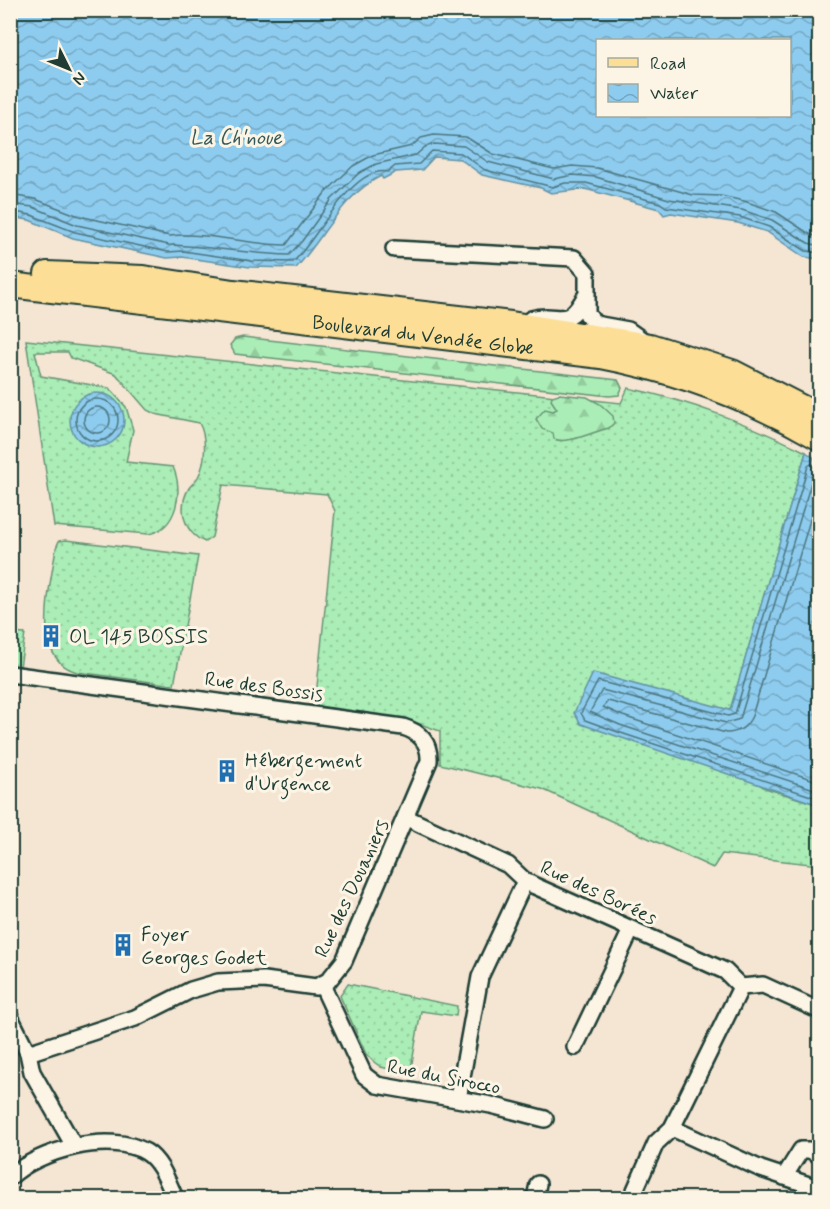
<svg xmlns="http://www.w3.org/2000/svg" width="830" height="1209" font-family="Mynerve,sans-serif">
  <defs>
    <pattern id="grass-dots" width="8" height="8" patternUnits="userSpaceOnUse" patternTransform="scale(1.5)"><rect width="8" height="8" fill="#abedb6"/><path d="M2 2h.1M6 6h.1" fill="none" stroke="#93cc9d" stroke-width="1.8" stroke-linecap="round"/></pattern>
    <pattern id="forest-firs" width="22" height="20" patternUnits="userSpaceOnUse" patternTransform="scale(1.5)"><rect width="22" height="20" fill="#abedb6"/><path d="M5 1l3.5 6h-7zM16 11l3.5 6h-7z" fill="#93cc9d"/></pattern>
    <pattern id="water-waves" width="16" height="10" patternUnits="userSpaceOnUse" patternTransform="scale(1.5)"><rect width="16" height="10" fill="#8eccef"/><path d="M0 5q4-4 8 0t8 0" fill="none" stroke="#73a7c2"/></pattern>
  </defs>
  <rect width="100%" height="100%" fill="#f5e5d3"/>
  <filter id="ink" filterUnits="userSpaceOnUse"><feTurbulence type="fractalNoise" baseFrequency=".0167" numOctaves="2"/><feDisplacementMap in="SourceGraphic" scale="12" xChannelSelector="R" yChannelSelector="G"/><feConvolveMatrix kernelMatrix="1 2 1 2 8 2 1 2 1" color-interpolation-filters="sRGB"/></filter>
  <g filter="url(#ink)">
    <path fill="url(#grass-dots)" stroke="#659575" stroke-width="1.5" d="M26,340L621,403L628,388C691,401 748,424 806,452L730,711L594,674L765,788L819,805V865L722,854L713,868L542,789L440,764V731L409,720L315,706L335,511L327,494L223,485L212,537L205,542C184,533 177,508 189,488C192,484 196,481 198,477C206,463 207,437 199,423L155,414L147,410L116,374L71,358L68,352H35L41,376L109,388L126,407L133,430L126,462L173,467C184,491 177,529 148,534L54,526Z
      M66,540L198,556L174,685L77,672C29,659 51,585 56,548L59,541Z
      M10,633L25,634L20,667L11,666Z
      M348,984L457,1006L456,1016L421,1011L410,1074L381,1067L374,1062L366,1054L340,996Z"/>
    <path fill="url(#forest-firs)" stroke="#659575" stroke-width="1.5" d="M243,337L618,380L622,388L619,395L609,396L235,354L230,345L235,339Z
      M559,394L587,397L600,404L613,416L614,423L609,428C594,431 569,445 554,439L553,433L542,429L536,419L545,409L553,411L557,409L551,400L552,396Z"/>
    <path fill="url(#water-waves)" stroke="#6293a4" stroke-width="1.5" fill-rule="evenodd" d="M10,11H819V259L804,257L767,232L738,223L671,213L664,215L659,209L585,189L551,193L541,188L482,175L460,159L434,157L422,170L396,172L383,179L381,176C342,195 324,238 296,268L250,267L182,257L167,258L73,238L29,220L11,217ZM598,40H790V116H598Z
      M70 420a27 27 0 1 1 54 0a27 27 0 1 1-54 0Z
      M806,452L820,462L819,805L581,724L574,713L593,673L730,710Z"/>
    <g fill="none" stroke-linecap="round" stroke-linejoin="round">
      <path stroke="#4b767f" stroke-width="1.5" d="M10,195L35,199L79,216L170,236C203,231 250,245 286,245L325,193L353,166L373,155L412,146L421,138L434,135L466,137L493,154L554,169L572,166L597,168L693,195L721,196L744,201L776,212L811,235L820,237
        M10,204L33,207L77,225L169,245C209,246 249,254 289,255L302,241L332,199L359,173L376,164L416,155L425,147L434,144L464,146L488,162L554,179L573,175L596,177L669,199L742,210L772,220L808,243L820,246
        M10,211L31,215L75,232L168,252L183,251L251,261L293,262C316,242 352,164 388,172L395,166L419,164L432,151L461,153L485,170L553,187L565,183H586L660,203L666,207L740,217L769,227L806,251L820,253
        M76 420a21 21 0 1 1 42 0a21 21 0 1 1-42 0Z
        M84 420a13 13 0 1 1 26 0a13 13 0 1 1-26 0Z
        M820,466L811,464L808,466L735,714L728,716L598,681L581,713L585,720L618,732L820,799
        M820,474L813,476L740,719L726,723L602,690L590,712L620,725L820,791
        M820,486L752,716C747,727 739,733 726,733L608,701L603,707L623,716L820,782"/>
      <g stroke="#1f3d34" stroke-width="20">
        <path id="street" d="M394,249L574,258L587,273V314L595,324L628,330L645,342
          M531,319C559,311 566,331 585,297
          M10,674L403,727C420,732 430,743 429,761L344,961L328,981L316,987L264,980L218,982L191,990L135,1018L28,1053
          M407,818L508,865L525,881L535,886L725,971L741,987
          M322,985L364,1075L377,1085L491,1105L545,1119
          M820,1011L763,985L741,987L672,1128L761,1169L815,1187L820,1185
          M10,1017L28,1053L32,1072L74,1146
          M575,1047L631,930
          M458,1099L480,977L525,881
          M10,1177C39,1150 110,1131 146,1152C161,1161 168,1183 175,1198
          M784,1177L801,1150H809L820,1155
          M635,1190L656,1143L672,1128
          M535,1198L538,1184"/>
      </g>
      <g stroke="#1f3d34" stroke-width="28">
        <g id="primary">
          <path d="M47,274L143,278L233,292L511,324L650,346L732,372L820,417"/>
          <path id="s1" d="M10,285L601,356C680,371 751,398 820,438"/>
        </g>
      </g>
      <use href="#street" stroke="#fcf5e5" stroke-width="15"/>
      <use href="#primary" stroke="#fcde96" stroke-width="24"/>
    </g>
  </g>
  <defs>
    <g id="building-bare" transform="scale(1.8)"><path d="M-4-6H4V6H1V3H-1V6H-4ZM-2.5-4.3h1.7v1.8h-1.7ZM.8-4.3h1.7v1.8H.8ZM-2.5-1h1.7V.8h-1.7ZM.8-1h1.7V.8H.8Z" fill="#1f6fb2" stroke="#fcf5e5" stroke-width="2.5" paint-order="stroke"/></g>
  </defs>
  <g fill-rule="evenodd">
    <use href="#building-bare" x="51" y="636"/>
    <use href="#building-bare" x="227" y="771"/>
    <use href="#building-bare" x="123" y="945"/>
  </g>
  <g text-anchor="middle" stroke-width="6" stroke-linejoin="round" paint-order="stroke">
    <g font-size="20" fill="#1f3d34" stroke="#fcf5e5">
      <text dy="7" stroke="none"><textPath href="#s1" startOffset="416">Boulevard du Vendée Globe</textPath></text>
      <text transform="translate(264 686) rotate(8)" y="7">Rue des Bossis</text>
      <text transform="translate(351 888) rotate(-65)" y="7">Rue des Douaniers</text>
      <text transform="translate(599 892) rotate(25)" y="7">Rue des Borées</text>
      <text transform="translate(444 1076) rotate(11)" y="7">Rue du Sirocco</text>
    </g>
    <g font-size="20" fill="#1f3d34" stroke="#fcf5e5" text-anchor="start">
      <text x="69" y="643">OL 145 BOSSIS</text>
      <text x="245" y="767">Hébergement<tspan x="245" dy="23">d'Urgence</tspan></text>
      <text x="141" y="941">Foyer<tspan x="141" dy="23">Georges Godet</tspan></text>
    </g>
    <g font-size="21" font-style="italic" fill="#355a59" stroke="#fcf5e5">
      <text x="236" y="144">La Ch'noue</text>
    </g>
  </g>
  <rect width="830" height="1209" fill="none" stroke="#fcf5e5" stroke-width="36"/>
  <rect x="18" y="18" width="794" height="1173" fill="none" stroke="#1f3d34" stroke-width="2" filter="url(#ink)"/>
  <rect x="596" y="39" width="195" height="78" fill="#fcf5e5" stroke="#a4ab9e" stroke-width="1.5"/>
  <rect x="608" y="58" width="30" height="9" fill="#fcde96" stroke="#a4ab9e" stroke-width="1.5"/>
  <text x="650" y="69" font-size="18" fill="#1f3d34">Road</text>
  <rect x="608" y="84" width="30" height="18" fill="url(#water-waves)" stroke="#a4ab9e" stroke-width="1.5"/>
  <text x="650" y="99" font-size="18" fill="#1f3d34">Water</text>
  <g transform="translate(69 69) rotate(133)" stroke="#fcf5e5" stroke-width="4.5" paint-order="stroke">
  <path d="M0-4.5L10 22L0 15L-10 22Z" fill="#1f3d34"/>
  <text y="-9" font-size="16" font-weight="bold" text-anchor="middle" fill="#1f3d34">N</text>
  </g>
</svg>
